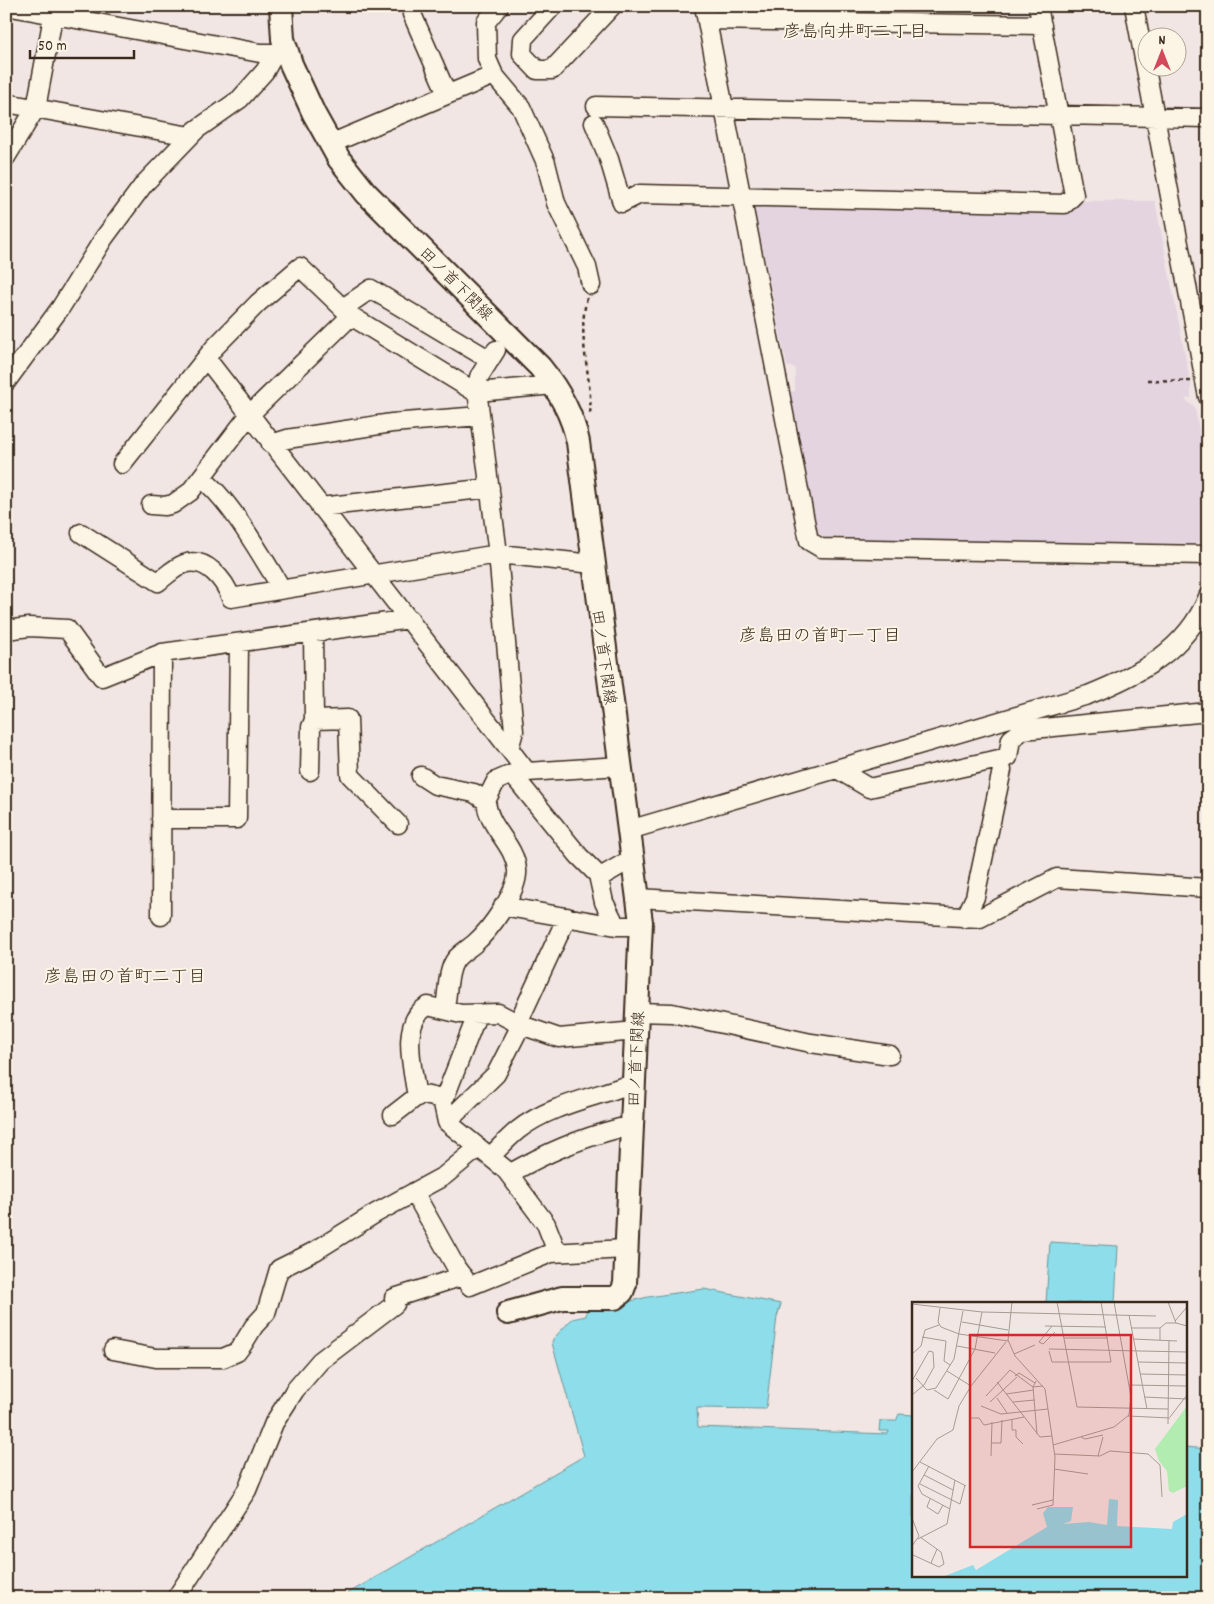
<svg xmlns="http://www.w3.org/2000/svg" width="1214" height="1604" font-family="Dekko,'Klee One',sans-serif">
  <rect width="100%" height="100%" fill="#f1e6e3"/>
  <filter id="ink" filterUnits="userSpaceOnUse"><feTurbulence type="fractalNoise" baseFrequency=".02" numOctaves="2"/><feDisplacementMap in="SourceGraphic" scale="10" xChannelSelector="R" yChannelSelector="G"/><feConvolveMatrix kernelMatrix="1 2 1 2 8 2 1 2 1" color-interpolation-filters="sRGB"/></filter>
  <g filter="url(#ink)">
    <path fill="#e3d4e0" d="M1081,201H1155L1189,375L1186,383L1191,382V398L1185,399L1195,408L1208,481L1207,537L1195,544L828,539L818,533L789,392L795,391V368L787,366L755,211L763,204L1069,211Z"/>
    <path fill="#8dddea" stroke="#6c9598" d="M1050,1242L1118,1246L1115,1303H1046Z
      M704,1289L781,1304L777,1317L766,1409L697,1408L698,1427L888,1434L889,1431H879L880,1421H896L899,1414L913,1415V1575H1185V1447L1208,1449V1598H340L584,1456L552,1343L553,1339L572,1319L586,1316V1304H618L648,1297Z"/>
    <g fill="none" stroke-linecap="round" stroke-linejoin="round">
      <g stroke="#3b2a1e" stroke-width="21">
        <path id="minor" d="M6,6L260,53H275L283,49
          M499,6L486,22L487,59L494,75L521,107L546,163L556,203L587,267L591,285
          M553,6L523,39L522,54L537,70H552L612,6
          M704,6L809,541L821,548L1208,555
          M1134,6L1208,397
          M412,14L447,94
          M707,20L1042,25
          M6,103L190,136
          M596,106L1208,118
          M594,123L609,159L622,203L640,194L1065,204L1074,195L1038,6
          M330,144L494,75
          M6,157L36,108L55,6
          M343,308L371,289L490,360
          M496,350L479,377L477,390L498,554L514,731L509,749
          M206,358L527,772L620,766
          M6,382L61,307L104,238L144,184L196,130L240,99L265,71L275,53
          M271,444L287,439L392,423L480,416
          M122,464L214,348L258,303L300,267L351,316L472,390L488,391L554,385
          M201,478C230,499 262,557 282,589
          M151,505L165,506L173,504L190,492L250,414L351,316
          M320,507L490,488
          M81,533L158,582C166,576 175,567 184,564C206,556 225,581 231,598L498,554L593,564
          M6,630L29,627L67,629L102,677L162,653L410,619
          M313,633L314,720L348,719L350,775L398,824
          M837,769L869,788L1008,757L1011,739L1023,730L1208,712
          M310,771L311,727L314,720
          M421,776L435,785L474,793L486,801L496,781L512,774L579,856L598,875L602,876L621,865
          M161,819H237L239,643
          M629,830L1088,695C1138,675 1186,651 1208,597
          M598,875L604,902L616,926
          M638,898L980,918L1057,878L1208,888
          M503,906L616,926H629
          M161,916L162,653
          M965,918L975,897L1002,770
          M443,1009L445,1007C448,993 447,970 456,959C461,953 468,949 474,944C489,931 519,891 517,870C515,844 488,828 486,801
          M637,1012L672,1013L811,1043L890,1055
          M518,1023L567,917
          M417,1097C413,1070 399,1021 428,1006L461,1014L498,1013L521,1025L559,1038L625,1032
          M442,1099L445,1097L477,1015
          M393,1115L420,1094L442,1099L447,1122L505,1169L546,1224L557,1252
          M447,1122L496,1074L521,1025
          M490,1157C499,1148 508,1138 518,1130C547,1107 587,1099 622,1087
          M509,1174C546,1153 578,1139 620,1128
          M414,1192L457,1269L470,1286L551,1253L626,1249
          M113,1350L156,1358H223L237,1352L243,1344L254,1326L266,1313L279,1269L315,1251L376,1213L444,1176L478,1148
          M176,1598L247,1490L274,1423L295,1390L320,1361L395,1304L394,1298L463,1276"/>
      </g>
      <g stroke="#3b2a1e" stroke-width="26">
        <path id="major" d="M281,6L283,39L291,64L314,114L339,159L366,193L540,367C558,389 572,413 578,442L641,922L625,1284L622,1292L615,1298H562L508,1313"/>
      </g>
      <path stroke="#3b2a1e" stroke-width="2.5" stroke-dasharray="4 4" stroke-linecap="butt" d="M587,298C576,339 593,376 590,417
        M1147,380L1191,381"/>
      <use href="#minor" stroke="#fcf5e5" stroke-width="18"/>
      <use href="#major" stroke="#fcf5e5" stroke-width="22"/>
    </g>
  </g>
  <g text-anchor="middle" stroke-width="4" stroke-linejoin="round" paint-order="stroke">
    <g font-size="16" fill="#3b2a1e" stroke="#fcf5e5">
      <text transform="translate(457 283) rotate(45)" y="6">田ノ首下関線</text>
      <text transform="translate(605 657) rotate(82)" y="6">田ノ首下関線</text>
      <text transform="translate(635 1059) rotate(-87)" y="6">田ノ首下関線</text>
    </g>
    <g font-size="18" fill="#3b2a1e" stroke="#fcf5e5">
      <text x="855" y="37">彦島向井町二丁目</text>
      <text x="820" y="641">彦島田の首町一丁目</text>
      <text x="125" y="982">彦島田の首町二丁目</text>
    </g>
  </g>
  <g transform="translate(912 1302)">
    <rect width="275" height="275" fill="#f1e6e3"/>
    <path d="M275,104V184L261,191L257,189L255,169L247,159L243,147Z" fill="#b2ecb1"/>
    <path d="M197,197L206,198L205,224L260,227L261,220L275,212V275H30L61,263L64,268L135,225L131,211L136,205H161L159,219L151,222L177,220L195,223Z" fill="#8dddea"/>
    <path fill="none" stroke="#a89b94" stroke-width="1" d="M100,0L96,38L103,54L133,87L143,155L141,203L125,207M145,0L165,105L256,107M256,0L264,21L275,24M0,2L70,10L244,14M28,6L26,20L29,25L47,32L96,39M217,13L235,107M263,19L275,5M50,20L96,28M133,24L194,25M140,24L127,40L131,42L143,30M219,26H248V38M248,26L254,21H264M10,35L34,39L32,59L38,63M152,36H196M221,37L265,39M45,44L83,51M137,47L275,50M137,49L140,60H199L189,0M0,52L9,44L13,28L27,23M102,52L123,43M226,60L275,61M35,69L59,84M228,72L275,73M103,74L107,71L123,81M4,76L15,88L24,86L42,57L51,9M0,79L17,49L21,50L22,65L12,83L0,93M124,79L121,85L125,132M85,80L128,135L140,134M217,83L275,84M22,88L36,97L63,47L70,10M94,92L122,88M74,94L98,68L121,85L131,84M232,95L275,97M85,96L95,111M78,100L105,75M101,100L123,98M69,104L89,112L136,107M216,114L258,116M258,115L275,93M58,116H67L72,123L112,115M100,117V128H104V135L111,142M256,122L257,38M169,135L173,137L191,133M79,141H89L90,118M141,143L202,125L217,113L219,95L202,0M142,152L188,154L198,149L236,152L248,163L250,195M79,154L80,120M186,154L191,135M8,160L54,184M17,164L6,184L10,192L38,207M142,167L176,172M0,170L25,137L41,128L47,104L59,84L94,40M12,173L41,188M8,182L48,202L53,183M18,197L15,205L26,212L31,203M120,203L141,198M0,216L7,234L0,244M6,237L35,222L43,178M1,253L27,265L32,262L29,250L8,235M19,261L25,247"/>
    <path fill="#d62828" fill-opacity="0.15" stroke="#d62828" stroke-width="2.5" d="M58,33H219V245H58Z"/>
    <rect width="275" height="275" fill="none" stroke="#3b2a1e" stroke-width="2.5"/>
  </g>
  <rect width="1214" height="1604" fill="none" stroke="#fcf5e5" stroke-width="25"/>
  <rect x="12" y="12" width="1189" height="1579" fill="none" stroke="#3b2a1e" stroke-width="2" filter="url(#ink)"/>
  <g transform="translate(1162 52)"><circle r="24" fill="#fcf5e5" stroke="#afa495"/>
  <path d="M0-4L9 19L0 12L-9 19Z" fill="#d1495b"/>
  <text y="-8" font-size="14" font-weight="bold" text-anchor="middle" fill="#3b2a1e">N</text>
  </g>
  <path d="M30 50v8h104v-8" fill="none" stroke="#3b2a1e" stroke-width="2.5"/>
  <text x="38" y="50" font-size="15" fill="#3b2a1e" stroke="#fcf5e5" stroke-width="4" paint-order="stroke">50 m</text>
</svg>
